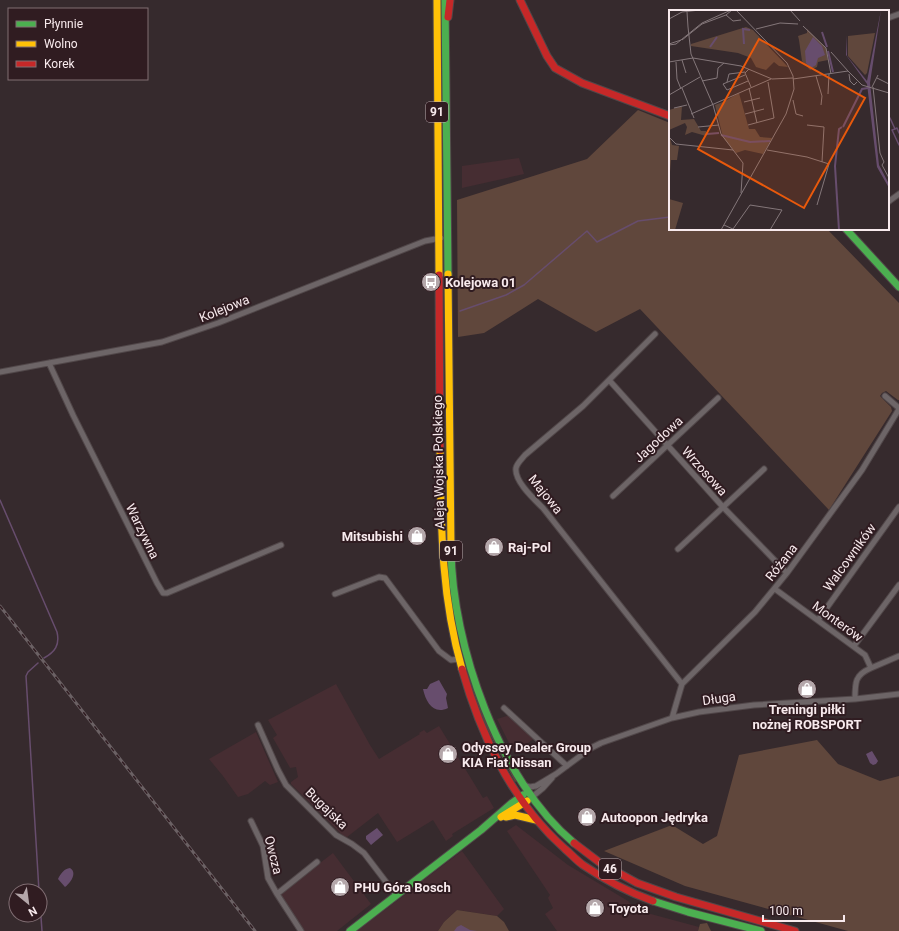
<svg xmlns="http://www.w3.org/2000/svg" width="899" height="931" font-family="Roboto,sans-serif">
  <rect width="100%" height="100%" fill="#362a2d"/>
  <path fill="#462d32" d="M519,158L524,174L462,188V166Z
    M336,684L370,745L379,759L420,734L419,733L424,730L427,733L439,726L483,798L487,796L494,808L452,834L453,836L446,841L433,820L397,842L378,813L347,837L343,836L291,784V782L298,777L296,767L290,768L289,766L273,738L277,735L268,720Z
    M510,715L535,738L514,753L497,719Z
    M256,732L278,782L270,785L265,781L248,794L238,797L223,776L209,759Z
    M516,825L568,865L628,901L636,910L699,927L698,931H557L545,914L553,908L548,898L550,895L507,831Z
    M462,851L504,909L497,916L457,910L444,922L438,931H357L406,894L409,893L416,886Z
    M333,853L371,904L337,931H304L281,896V893Z"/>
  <path fill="#60473c" d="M638,110L670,123V229H827L899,303V400H898L886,391L882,393L880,396L891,407L892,411L829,510L640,309L596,332L538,299L484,333L458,337L457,200L587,159Z
    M469,674L518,780L515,782L485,725L467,675Z
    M817,740L838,764L880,781L899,776V931H848L685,886L604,851L672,825L703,844L717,836L739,755Z
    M457,910L497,916L504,922L509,931H438L444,922Z
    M707,923L711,931H698L700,924Z"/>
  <path fill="#674d6d" d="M439,680L447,694L446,698L448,708C434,715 426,703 423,689H427L430,684Z
    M872,751L878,761L876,764L873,765L870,763L866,754Z
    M377,828L383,835L371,845L366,839V836Z
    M70,868C78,873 70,883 65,887L58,879C61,873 64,869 70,868Z
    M461,925L470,930L477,931H454L457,927Z"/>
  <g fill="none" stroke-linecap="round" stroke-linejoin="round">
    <path stroke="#674d6d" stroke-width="1.5" d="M888,120L890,118L895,129L897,128L899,133
      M895,129L892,130L899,145
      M460,311L506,295L524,285L587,231L597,242L638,221L670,217
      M0,500L57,632C60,645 55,652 44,658
      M38,663L28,672L26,676L39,891
      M40,903L42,931"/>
    <g stroke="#514749" stroke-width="7">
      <path id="street" d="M888,18L899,14
        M888,202L899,194
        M655,334L583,406L525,455C522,459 517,463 516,468C514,481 534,499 543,508L682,684
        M49,363L73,415L157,583L163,593H167L281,545
        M0,372L162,342L218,323L425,241L441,238
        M609,380L723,507L787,573
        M885,396L899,408
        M613,496L718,398
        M678,549L764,469
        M775,589L865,655L871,668C855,675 855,682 855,699
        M335,594L379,577L385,578L439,651L451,660L459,659
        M818,620L899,507
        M854,646L899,585
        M871,668L899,656
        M504,708L567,766
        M672,718L682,684L755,612L787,573L862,470L899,409
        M258,725L278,770L286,785L336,835L352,844L364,853L396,895
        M524,785L530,787L536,786L556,774L591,748L601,743L672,718L699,712L754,705L855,699L899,694
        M532,797L543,788L552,778
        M251,821L263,846L268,878L277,894L301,931
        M277,894L317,862"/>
    </g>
    <g stroke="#514749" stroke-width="9">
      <path id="fast" d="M445,0L448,274
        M846,229L899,287
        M451,549C452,645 499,781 574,843
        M653,901L688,912L761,931
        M350,931L481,830L512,803L523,795"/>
    </g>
    <g stroke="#514749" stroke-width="9">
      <path id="slow" d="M437,0L439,275
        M448,274L451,549
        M440,450C441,526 441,596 462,669
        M501,817L527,801
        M506,817L515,815L536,820"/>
    </g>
    <g stroke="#514749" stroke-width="9">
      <path id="jam" d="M520,0L547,56L555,68L582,83L670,116
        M448,17L450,0
        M439,275L440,450
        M462,669C481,736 512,802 565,849C571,854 576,860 583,865C605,880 628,892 653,901
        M574,843L599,862L637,883L676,897L795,931"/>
    </g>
    <use href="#street" stroke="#6d6567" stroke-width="5"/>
    <use href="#fast" stroke="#4caf50" stroke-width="7"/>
    <use href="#slow" stroke="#ffc107" stroke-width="7"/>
    <use href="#jam" stroke="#c62828" stroke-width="7"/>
    <g stroke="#6b6164" stroke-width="3">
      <path id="rail" d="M0,606L255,931"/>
    </g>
    <use href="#rail" stroke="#301c21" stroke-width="1.5" stroke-dasharray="4.5" stroke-linecap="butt"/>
  </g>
  <defs>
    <g id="bus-disc" transform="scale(1)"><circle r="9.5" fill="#b4a7aa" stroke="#301c21"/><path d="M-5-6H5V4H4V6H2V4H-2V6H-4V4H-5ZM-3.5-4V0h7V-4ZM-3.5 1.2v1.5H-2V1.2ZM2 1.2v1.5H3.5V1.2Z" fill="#fff"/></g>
    <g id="shop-disc" transform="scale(1)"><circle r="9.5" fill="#b4a7aa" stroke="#301c21"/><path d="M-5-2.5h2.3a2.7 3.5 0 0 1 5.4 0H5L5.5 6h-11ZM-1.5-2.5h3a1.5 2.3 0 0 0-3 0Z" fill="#fff"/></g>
  </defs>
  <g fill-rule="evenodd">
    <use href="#bus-disc" x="431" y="282"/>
    <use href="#shop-disc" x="417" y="536"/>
    <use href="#shop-disc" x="494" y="547"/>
    <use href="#shop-disc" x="807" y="689"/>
    <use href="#shop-disc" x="448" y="754"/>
    <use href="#shop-disc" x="587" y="817"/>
    <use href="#shop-disc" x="340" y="887"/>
    <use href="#shop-disc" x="595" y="908"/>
  </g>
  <g text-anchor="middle" stroke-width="4" stroke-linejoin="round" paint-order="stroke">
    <g fill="#301c21" stroke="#bcacb0" stroke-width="1">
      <rect x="426" y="102" width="22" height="20" rx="3"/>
      <rect x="440" y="541" width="22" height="20" rx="3"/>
      <rect x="599" y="859" width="22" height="20" rx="3"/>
    </g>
    <g font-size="12" font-weight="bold" fill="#f8eaed">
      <text x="437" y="116">91</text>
      <text x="451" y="555">91</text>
      <text x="610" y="873">46</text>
    </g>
    <g font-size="13" font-weight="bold" fill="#f8eaed" stroke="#301c21" text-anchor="start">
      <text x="445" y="287">Kolejowa 01</text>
      <text x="403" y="541" text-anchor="end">Mitsubishi</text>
      <text x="508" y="552">Raj-Pol</text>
      <text x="807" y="714" text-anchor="middle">Treningi piłki<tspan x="807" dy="15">nożnej ROBSPORT</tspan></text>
      <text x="462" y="752">Odyssey Dealer Group<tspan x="462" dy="15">KIA Fiat Nissan</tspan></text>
      <text x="601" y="822">Autoopon Jędryka</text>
      <text x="354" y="892">PHU Góra Bosch</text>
      <text x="609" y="913">Toyota</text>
    </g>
    <g font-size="13" fill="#f8eaed" stroke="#301c21">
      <text transform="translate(224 308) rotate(-22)" y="5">Kolejowa</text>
      <text transform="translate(658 439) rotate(-43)" y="5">Jagodowa</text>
      <text transform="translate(438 462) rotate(-91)" y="5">Aleja Wojska Polskiego</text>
      <text transform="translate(705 471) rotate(48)" y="5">Wrzosowa</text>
      <text transform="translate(546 494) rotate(51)" y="5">Majowa</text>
      <text transform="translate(143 531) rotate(64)" y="5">Warzywna</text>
      <text transform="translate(849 557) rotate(-54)" y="5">Walcowników</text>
      <text transform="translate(781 562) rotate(-52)" y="5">Różana</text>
      <text transform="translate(838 621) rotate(36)" y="5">Monterów</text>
      <text transform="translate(719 698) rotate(-8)" y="5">Długa</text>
      <text transform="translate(327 808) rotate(44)" y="5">Bugajska</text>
      <text transform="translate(274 855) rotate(76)" y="5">Owcza</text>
    </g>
  </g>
  <g transform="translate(669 10)">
    <rect width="220" height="220" fill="#362a2d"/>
    <path d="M77,17L84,20L119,57L110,56L105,52L97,60L87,57L82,48L69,43L22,36V34ZM138,19L157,38L159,50L149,52L148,57L141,60L133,51L130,30L129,26L138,23ZM206,23L198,63L196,65L179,46V26ZM70,83L80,119H86L91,127L103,128L94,144L76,140L67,143L54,127L46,95L54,92L56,93V91ZM13,96L12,110L25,109L32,121H37V126L23,122L16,125L18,117L16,113L0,120V100ZM1,128L3,135L10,136L8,150H2L0,174ZM0,189L14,193L6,220H0Z" fill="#60473c"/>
    <path d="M212,0L201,73L210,155L220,174V178L208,157L198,74L177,45L178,25V46L198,71ZM144,27L153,36L156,45L149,48L147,55L142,58L137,53L136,41Z" fill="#674d6d"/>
    <path fill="none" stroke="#674d6d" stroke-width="2" d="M153,22L158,37M75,34L74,19L81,20M41,37L48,27M159,41L164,62M174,117L193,79L199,78M38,124L50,123M52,125L81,132L101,131M170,220L166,156L170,119L173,117"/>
    <path fill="none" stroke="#84777a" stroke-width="1" d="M121,0L131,11M18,2L19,17M57,5L64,11L72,10M0,9L13,2L31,0M134,16L157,38L162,64M19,17L22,44L44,95L52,124L74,153L72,183M87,19L111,13L129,14M0,21V34M13,30L33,14L57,5L63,0M0,34L12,30M0,35L7,34L33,13L62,0M162,42L179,61M13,50L17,63M0,52L24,48L72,56L103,69L124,68M7,52L8,69L12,79M80,59L76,63L82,77M180,64L181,71L185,75L188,72M76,65L54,74L58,80L79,71M147,66L153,86L152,95M208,68L220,74M124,69L179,61L193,75L220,83M33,71L48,68L49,58L55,53M58,72L60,64L76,62M203,77L209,65M204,77L211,143L215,152L213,155L220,168M13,78L25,108M80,78L88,113M159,84L160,64M0,85L31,67M124,90L127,104L134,106M75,92L91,88M5,98L18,95M22,104L102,69M76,104L95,99M79,115L105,108L99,72M138,115L155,117L153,152M29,117L50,115M0,127L7,134L64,140M98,140L138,147L160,154L148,195M55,215L66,220M64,219L81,195L113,200L101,220M52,220L117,104L125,79L124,66L118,53L67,0"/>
    <path fill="#e8590c" fill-opacity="0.15" stroke="#e8590c" stroke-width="2" d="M90,29L196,88L135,198L29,139Z"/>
    <rect width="220" height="220" fill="none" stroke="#f8eaed" stroke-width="2"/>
  </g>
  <rect x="8" y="8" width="140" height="72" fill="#301c21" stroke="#806e73"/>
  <rect x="16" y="21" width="20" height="6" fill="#4caf50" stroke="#806e73"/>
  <text x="44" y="28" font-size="12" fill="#f8eaed">Płynnie</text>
  <rect x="16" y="41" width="20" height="6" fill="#ffc107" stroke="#806e73"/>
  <text x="44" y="48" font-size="12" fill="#f8eaed">Wolno</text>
  <rect x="16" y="61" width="20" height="6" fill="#c62828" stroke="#806e73"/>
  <text x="44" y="68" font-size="12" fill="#f8eaed">Korek</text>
  <g transform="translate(28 903) rotate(151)"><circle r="19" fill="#301c21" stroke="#806e73"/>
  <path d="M0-3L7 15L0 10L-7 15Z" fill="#b4a7aa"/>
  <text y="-6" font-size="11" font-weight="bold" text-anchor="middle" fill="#f8eaed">N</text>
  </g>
  <path d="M763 915v6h81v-6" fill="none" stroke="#f8eaed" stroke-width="2"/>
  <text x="769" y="915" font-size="12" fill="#f8eaed" stroke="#301c21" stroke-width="3" paint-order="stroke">100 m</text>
</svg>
